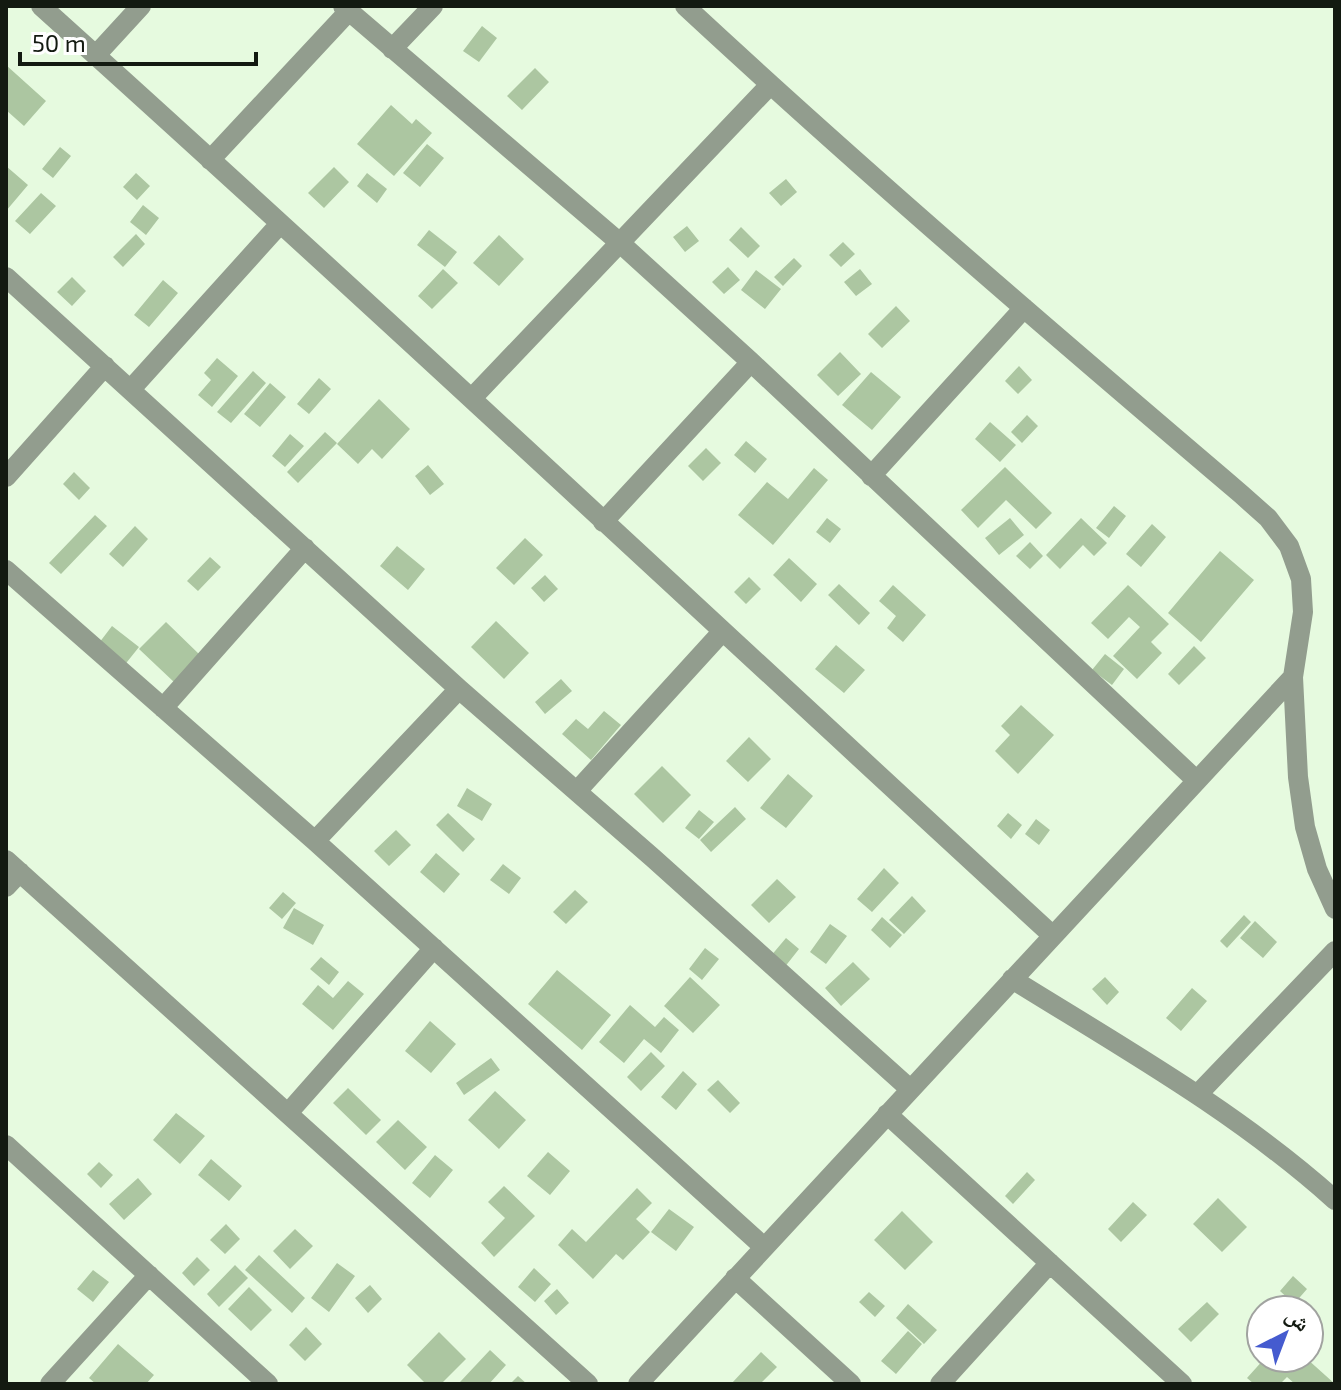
<svg xmlns="http://www.w3.org/2000/svg" width="1341" height="1390" font-family="'Exo 2','Noto Naskh Arabic',sans-serif">
  <rect width="100%" height="100%" fill="#e6fadf"/>
  <path fill="#acc6a1" d="M482,26L497,38L479,62L463,51Z
    M6,65L46,101L24,126L6,110Z
    M535,68L549,82L522,110L507,96Z
    M391,105L412,124L416,119L432,133L394,176L357,144Z
    M427,144L444,158L420,187L403,173Z
    M60,147L71,156L53,178L42,169Z
    M6,166L28,185L6,211Z
    M334,167L349,182L324,208L308,193Z
    M136,173L150,186L137,200L123,187Z
    M367,173L387,189L377,203L357,186Z
    M786,179L797,192L781,206L769,193Z
    M41,193L56,206L30,234L15,221Z
    M143,205L159,218L146,235L130,222Z
    M687,226L699,241L685,252L673,237Z
    M741,227L760,246L748,258L729,240Z
    M429,230L457,252L445,267L417,245Z
    M136,234L145,244L123,267L113,257Z
    M499,235L524,259L499,286L473,263Z
    M843,242L855,254L841,267L829,255Z
    M794,258L802,266L783,286L774,277Z
    M728,267L740,280L724,294L712,282Z
    M443,269L458,283L432,309L418,296Z
    M860,269L872,284L856,296L844,282Z
    M756,270L781,289L765,309L741,290Z
    M72,277L86,291L72,306L57,292Z
    M163,280L178,293L149,327L134,315Z
    M896,306L910,321L882,348L868,334Z
    M840,352L861,374L838,396L817,375Z
    M217,358L238,376L212,407L198,395L211,380L204,373Z
    M1019,366L1032,380L1018,394L1005,381Z
    M253,371L266,383L231,423L217,412Z
    M871,372L901,397L872,430L842,405Z
    M319,378L331,389L309,414L297,404Z
    M270,383L286,397L260,427L244,414Z
    M379,399L410,429L382,459L372,449L358,464L337,444Z
    M1027,415L1038,426L1022,443L1011,432Z
    M990,422L1016,445L1000,462L975,439Z
    M325,432L337,443L298,483L287,472Z
    M290,434L304,446L285,467L272,456Z
    M746,441L767,459L755,473L734,455Z
    M706,448L721,463L703,481L688,466Z
    M428,465L444,484L430,495L415,476Z
    M1005,467L1052,513L1036,529L1006,500L978,528L961,510Z
    M814,468L828,480L773,545L738,515L767,482L788,499Z
    M74,472L90,488L79,500L63,484Z
    M1114,506L1126,516L1109,538L1096,528Z
    M95,515L107,526L61,574L49,563Z
    M827,518L841,529L830,543L816,532Z
    M1010,518L1024,535L999,555L985,538Z
    M1081,518L1107,543L1094,556L1083,545L1060,569L1046,555Z
    M1152,524L1166,537L1141,567L1126,554Z
    M135,526L148,539L123,567L109,554Z
    M525,538L543,555L514,585L496,568Z
    M1030,542L1043,556L1030,569L1016,556Z
    M397,546L425,569L408,590L380,566Z
    M1220,551L1254,580L1201,642L1168,613Z
    M210,557L221,567L198,591L187,581Z
    M789,558L817,584L801,602L773,575Z
    M545,575L558,589L544,602L531,588Z
    M749,577L761,589L746,604L734,592Z
    M839,584L870,613L859,625L828,595Z
    M893,585L926,615L903,642L887,628L896,616L879,601Z
    M1128,585L1169,624L1151,642L1162,653L1137,679L1113,656L1140,627L1129,617L1108,639L1091,623Z
    M496,621L529,653L504,679L471,647Z
    M166,622L201,656L175,683L139,649Z
    M112,626L139,647L123,667L96,647Z
    M836,645L865,670L844,693L815,669Z
    M1194,646L1206,658L1179,685L1168,674Z
    M1105,654L1124,669L1112,685L1092,670Z
    M561,679L572,691L545,714L535,702Z
    M1021,705L1054,735L1018,774L995,751L1010,735L1001,726Z
    M604,711L621,725L591,760L562,734L576,719L588,729Z
    M749,737L771,759L748,782L726,761Z
    M662,766L691,795L663,823L634,794Z
    M788,774L813,796L786,828L760,808Z
    M467,788L492,804L482,821L457,806Z
    M735,807L746,819L711,852L700,840Z
    M699,810L714,822L699,839L685,828Z
    M448,813L475,839L463,852L436,825Z
    M1008,813L1022,825L1011,839L997,826Z
    M1036,819L1050,830L1039,845L1025,834Z
    M396,830L411,845L389,866L374,851Z
    M436,853L460,874L444,893L420,872Z
    M503,864L521,878L509,894L490,880Z
    M884,868L899,883L872,912L857,899Z
    M777,879L796,897L769,923L751,905Z
    M575,890L588,902L566,924L553,912Z
    M283,892L296,903L282,919L269,908Z
    M912,896L926,911L904,934L889,920Z
    M294,908L324,925L313,945L283,928Z
    M1244,915L1251,922L1227,948L1220,941Z
    M882,917L902,935L890,948L871,930Z
    M1255,921L1277,942L1263,958L1240,938Z
    M830,924L847,936L826,964L810,952Z
    M786,938L799,949L784,968L770,957Z
    M705,948L719,959L702,980L689,969Z
    M321,957L339,972L329,985L310,969Z
    M853,962L870,979L841,1006L825,988Z
    M557,970L611,1015L582,1050L528,1004Z
    M690,977L720,1005L693,1033L664,1006Z
    M1105,977L1119,992L1107,1005L1092,989Z
    M348,981L364,994L333,1030L302,1004L318,985L333,998Z
    M1192,988L1207,1001L1181,1031L1166,1018Z
    M630,1005L655,1027L664,1017L679,1030L661,1053L644,1039L624,1063L599,1042Z
    M430,1021L456,1044L431,1073L405,1051Z
    M651,1052L665,1066L641,1091L627,1077Z
    M491,1058L500,1070L464,1095L456,1083Z
    M683,1071L697,1084L676,1110L661,1097Z
    M718,1080L740,1103L730,1113L707,1090Z
    M348,1088L381,1120L366,1135L333,1103Z
    M495,1091L526,1120L499,1149L468,1120Z
    M176,1113L205,1136L180,1164L153,1140Z
    M398,1120L427,1147L405,1170L376,1142Z
    M548,1152L570,1171L550,1195L527,1176Z
    M435,1155L453,1170L430,1198L412,1183Z
    M211,1159L242,1186L229,1201L198,1175Z
    M99,1162L113,1175L101,1188L87,1174Z
    M1027,1172L1035,1180L1013,1204L1005,1196Z
    M138,1178L152,1194L124,1220L109,1204Z
    M504,1186L535,1216L494,1257L481,1243L505,1218L488,1202Z
    M637,1188L652,1203L636,1219L650,1232L623,1260L616,1254L593,1279L558,1245L572,1229L586,1242Z
    M1218,1198L1247,1227L1222,1252L1193,1224Z
    M1133,1202L1147,1215L1121,1242L1108,1229Z
    M669,1209L694,1227L676,1251L651,1232Z
    M902,1211L933,1242L905,1270L874,1240Z
    M226,1224L240,1239L225,1254L210,1240Z
    M295,1229L313,1246L290,1269L273,1251Z
    M259,1255L305,1298L292,1313L245,1270Z
    M197,1257L210,1270L194,1286L182,1273Z
    M337,1263L355,1276L329,1312L311,1298Z
    M235,1265L248,1278L219,1307L207,1294Z
    M534,1268L551,1284L535,1302L518,1287Z
    M93,1270L109,1282L93,1302L77,1289Z
    M1293,1276L1307,1289L1294,1304L1280,1291Z
    M370,1285L382,1299L368,1313L355,1298Z
    M249,1287L272,1310L251,1331L228,1309Z
    M557,1289L569,1303L556,1315L544,1301Z
    M869,1292L885,1306L875,1317L859,1302Z
    M1207,1302L1219,1314L1191,1342L1178,1329Z
    M908,1304L937,1330L924,1344L896,1318Z
    M306,1327L322,1344L305,1361L289,1345Z
    M908,1331L922,1344L896,1374L881,1361Z
    M439,1332L466,1359L441,1384H426L407,1365Z
    M118,1344L154,1375L146,1384H96L89,1378Z
    M490,1350L506,1365L489,1384H461L460,1382Z
    M761,1352L777,1367L760,1384H731Z
    M1265,1358H1306L1335,1384H1295L1287,1377L1280,1384H1254L1247,1378Z
    M518,1376L527,1384H510Z"/>
  <g fill="none" stroke-linecap="round" stroke-linejoin="round">
    <path stroke="#929d8e" stroke-width="20" d="M41,6C381,312 715,625 1052,935
      M343,6L619,242L751,362L1196,780
      M685,6C866,174 1053,334 1241,494L1268,518L1289,546L1301,579L1303,612L1293,677L1298,777L1305,827L1317,869L1335,909
      M392,49L433,6
      M96,55L141,6
      M210,160L349,11
      M6,277L459,689L653,858L910,1089
      M131,389L279,225
      M472,398L770,85
      M871,476L1024,308
      M6,477L105,366
      M603,522L751,362
      M6,570L315,841L764,1247
      M163,708L305,548
      M577,791L722,632
      M315,841L459,689
      M6,860L588,1384
      M6,887L20,872
      M1012,979C1123,1048 1237,1112 1335,1200
      M1198,1094L1335,951
      M289,1112L434,948
      M887,1114L1182,1384
      M6,1145L268,1384
      M735,1278L851,1384
      M50,1384L149,1275
      M638,1384L1293,677
      M940,1384L1050,1263"/>
  </g>
  <rect width="1341" height="1390" fill="none" stroke="#131a11" stroke-width="16"/>
  <g transform="translate(1285 1334) rotate(42)"><circle r="38" fill="#ffffff" stroke="#a1a3a0" stroke-width="2"/>
  <path d="M0-6L14 30L0 20L-14 30Z" fill="#455bcf"/>
  <text y="-12" font-size="22" font-weight="bold" text-anchor="middle" fill="#131a11">ش</text>
  </g>
  <path d="M20 52v12h236v-12" fill="none" stroke="#131a11" stroke-width="4"/>
  <text x="32" y="52" font-size="24" fill="#131a11" stroke="#ffffff" stroke-width="6" paint-order="stroke">50 m</text>
</svg>
